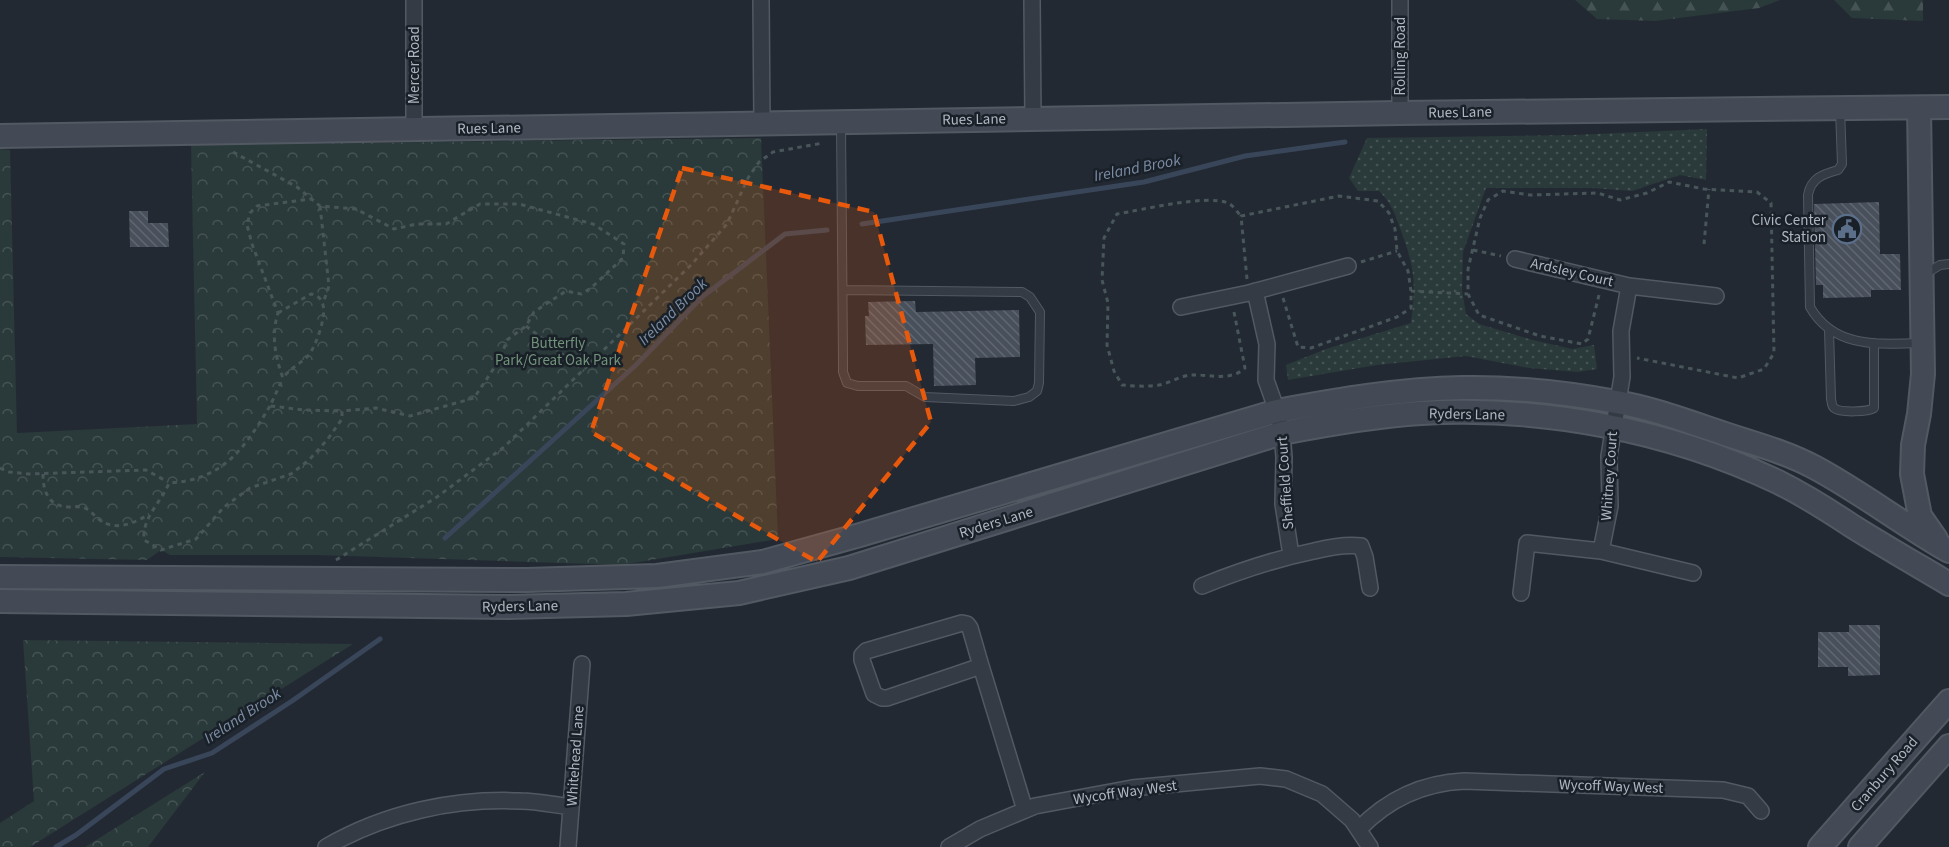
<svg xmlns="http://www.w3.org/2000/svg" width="1949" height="847" font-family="'Source Sans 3',sans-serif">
  <defs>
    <pattern id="grass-dots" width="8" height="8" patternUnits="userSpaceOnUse" patternTransform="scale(1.5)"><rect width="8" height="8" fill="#2a3939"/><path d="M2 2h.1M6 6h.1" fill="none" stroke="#465354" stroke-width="1.8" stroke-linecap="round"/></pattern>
    <pattern id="forest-firs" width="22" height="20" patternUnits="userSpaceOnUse" patternTransform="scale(1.5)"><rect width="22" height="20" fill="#2a3939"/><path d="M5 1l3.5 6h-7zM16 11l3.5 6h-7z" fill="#465354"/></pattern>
    <pattern id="park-crowns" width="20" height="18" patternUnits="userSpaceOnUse" patternTransform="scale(1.5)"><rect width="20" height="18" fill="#2a3939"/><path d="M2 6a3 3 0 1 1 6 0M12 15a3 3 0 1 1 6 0" fill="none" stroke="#465354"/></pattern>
    <pattern id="building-back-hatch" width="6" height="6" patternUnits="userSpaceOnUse" patternTransform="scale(1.5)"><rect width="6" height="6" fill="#48505c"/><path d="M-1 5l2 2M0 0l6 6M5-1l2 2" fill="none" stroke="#606772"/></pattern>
  </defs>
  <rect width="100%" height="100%" fill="#222933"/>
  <path fill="url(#grass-dots)" d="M1707,129L1706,180L1680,175L1632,191L1592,188H1486L1463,252L1462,290L1466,314L1479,324L1529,339L1572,349L1594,345L1597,369L1578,372L1529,368L1466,356L1377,365L1288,380L1286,365L1326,349L1411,323C1416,283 1415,269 1401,231C1395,214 1392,204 1379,191H1358L1349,178L1367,138L1573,135Z"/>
  <path fill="url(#forest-firs)" d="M1575,0H1780L1759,8L1655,21L1597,19Z
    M1834,0H1923V21L1852,18Z"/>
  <path fill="url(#park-crowns)" d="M761,138L778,539L621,565L317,555H170L161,550L147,560L0,557V149L10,150L17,433L197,424L191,145Z
    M23,640L353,644L30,847H0V823L34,801Z
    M205,772L148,847H85Z"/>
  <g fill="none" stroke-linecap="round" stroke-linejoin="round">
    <path stroke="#39465a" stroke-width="5" d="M862,224L1144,182L1245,156L1345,142
      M445,538L637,364L702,297L785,234L827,230
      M56,847L76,835L164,769L212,753L292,701L380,639"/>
  </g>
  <path fill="url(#building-back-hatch)" d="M1879,202L1880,254H1900L1901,290H1871V297L1823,298V285H1816L1814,204Z
    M129,211H148V223H168L169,247H130Z
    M915,301L916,312L1019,310L1020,357L975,358L976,385L934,386L933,344L866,345L865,316H869L868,302Z
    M1849,625H1880V675L1848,676V667H1818V632H1849Z"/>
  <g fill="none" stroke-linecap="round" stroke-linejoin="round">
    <g stroke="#525962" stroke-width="10">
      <path id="lane" d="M1840,109L1842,164L1838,170C1823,174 1811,178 1808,195L1810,307C1834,349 1879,344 1921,343
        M841,124L843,358V372L847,383L858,386H906L925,397L1014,401L1029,397L1037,391L1039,383L1040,312L1030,297L1022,292L844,290
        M1925,274L1940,265L1949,264
        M1829,330L1831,399C1832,402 1831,405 1834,408C1840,413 1868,412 1874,408V343"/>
    </g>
    <g stroke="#525962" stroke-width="18">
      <path id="street" d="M761,0L762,123
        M1032,0L1033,118
        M1400,0V113
        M414,129V0
        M1515,259L1629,286L1716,296
        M1255,291L1267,344L1266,380L1277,411L1282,433L1284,457L1283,504L1291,555
        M1181,307L1249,293L1348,266
        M1601,551L1610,506L1609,456L1622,377L1621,331L1629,286
        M1202,586C1239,571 1275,559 1314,551C1330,547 1345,544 1361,546L1365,557L1370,588
        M1521,593L1527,543L1601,551L1693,573
        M962,623L967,624L970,628L981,666L887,698H882L874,694L862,660V655L866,651Z
        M981,666L1025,810
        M1359,829C1388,799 1422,783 1464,781L1723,790L1748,796L1761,811
        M326,847C385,813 453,798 521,801C537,801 554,805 571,807
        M568,847L582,664
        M949,847L980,829L1035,806L1132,788L1260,776L1286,779L1322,794L1352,820L1370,847"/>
    </g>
    <g stroke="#525962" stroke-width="26">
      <path id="secondary" d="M1919,108L1923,374L1919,414L1913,445L1912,474L1920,516L1936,539
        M0,136L1400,113L1949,107
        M0,577L527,580L657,576L763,562L860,535L1277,411C1338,400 1400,389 1462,388C1511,387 1567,393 1616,402C1652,408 1689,422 1725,434C1755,444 1786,452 1814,467C1861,492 1903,525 1949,551
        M0,601L507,607L626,604L739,593L849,568L1282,433C1328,424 1374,416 1421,413C1542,406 1669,430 1778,482C1804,495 1828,510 1852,526C1884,546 1917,565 1949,584
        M1820,847L1949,701
        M1860,847L1949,746"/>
    </g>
    <path stroke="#485659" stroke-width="3" stroke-dasharray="4.5 4.5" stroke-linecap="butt" d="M233,152L297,187L320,206L356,209L394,229L416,224H446L480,204H519L593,224L624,244L623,258L591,288L581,294L566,291L534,312L526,326L507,340L500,359L474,398L410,416L376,408L342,411
      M320,206L329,286L323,303
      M1704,244L1709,189
      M1473,250L1501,256
      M1361,262L1397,251
      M1247,279L1241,216L1339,196L1378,201L1389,213L1395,229L1397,251L1408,271L1411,291
      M1599,295L1588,339L1582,344L1540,336L1479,315L1468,294V269L1480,218L1488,200L1503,191L1530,195L1598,193L1620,200L1647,193L1669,182L1704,189L1757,192L1771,203L1774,353L1764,369L1738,378L1637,358
      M1283,298L1298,347L1311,348L1397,317L1411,308V291L1468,294
      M1234,312L1245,368C1230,382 1209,374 1191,375C1180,376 1170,383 1159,385C1147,387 1134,386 1122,385L1114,371L1107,345L1108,303L1102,280L1104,238L1117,214C1142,210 1206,194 1228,203C1233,205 1237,212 1241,216
      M278,313L311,294C315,295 320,297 322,302C328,314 316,346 308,356C300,364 290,368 283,378C275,356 271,335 278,313L252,244L247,225L250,213L257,206L311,199
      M526,326L584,371
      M270,406C244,449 223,480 169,483C161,503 142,517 144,540L161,550L196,539L224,507L250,488L291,474L309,460L327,440L342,419V411L305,410L270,406L283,378
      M0,468L9,472L29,474L146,470L168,482
      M43,474C43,491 48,506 68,507C73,507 78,506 82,507C90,509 94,516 101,521C117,531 135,523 149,514
      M336,560L437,497L504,447L692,264L727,224L748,178L759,162L773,152L823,143"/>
    <use href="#lane" stroke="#353b44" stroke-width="8"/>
    <use href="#street" stroke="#353b44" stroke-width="15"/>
    <use href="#secondary" stroke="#434a56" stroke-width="22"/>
  </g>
  <path fill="#e8590c" fill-opacity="0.2" stroke="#e8590c" stroke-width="4.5" stroke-dasharray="12 8" stroke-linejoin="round" d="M682,168L874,212L931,422L817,562L591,432Z"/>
  <defs>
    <g id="civic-ring" transform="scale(1.5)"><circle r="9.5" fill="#1a2028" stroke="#5c6f8a" stroke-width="1.5"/><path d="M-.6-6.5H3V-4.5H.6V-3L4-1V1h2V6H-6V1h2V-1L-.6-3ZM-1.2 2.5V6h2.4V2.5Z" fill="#5c6f8a"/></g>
  </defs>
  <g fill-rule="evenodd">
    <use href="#civic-ring" x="1847" y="229"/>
  </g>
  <g text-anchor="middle" stroke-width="5" stroke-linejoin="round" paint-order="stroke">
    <g font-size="15" fill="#afb6c1" stroke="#1a2028">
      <text transform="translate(1400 56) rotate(-90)" y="5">Rolling Road</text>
      <text transform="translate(414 65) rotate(-90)" y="5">Mercer Road</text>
      <text transform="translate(1460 112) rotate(-1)" y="5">Rues Lane</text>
      <text transform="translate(974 119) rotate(-1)" y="5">Rues Lane</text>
      <text transform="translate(489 128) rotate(-1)" y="5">Rues Lane</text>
      <text transform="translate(1572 272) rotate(13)" y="5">Ardsley Court</text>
      <text transform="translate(1467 414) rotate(1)" y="5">Ryders Lane</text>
      <text transform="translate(1609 476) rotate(-86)" y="5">Whitney Court</text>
      <text transform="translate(1285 483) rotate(-94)" y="5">Sheffield Court</text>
      <text transform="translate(996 522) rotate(-17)" y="5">Ryders Lane</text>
      <text transform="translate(520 606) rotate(-1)" y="5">Ryders Lane</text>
      <text transform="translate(575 756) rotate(-86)" y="5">Whitehead Lane</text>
      <text transform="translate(1884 774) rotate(-49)" y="5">Cranbury Road</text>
      <text transform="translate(1611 786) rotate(2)" y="5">Wycoff Way West</text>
      <text transform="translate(1125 792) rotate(-8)" y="5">Wycoff Way West</text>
    </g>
    <g font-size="15" fill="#afb6c1" stroke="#1a2028" text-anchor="end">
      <text x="1826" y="225">Civic Center<tspan x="1826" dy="17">Station</tspan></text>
    </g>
    <g font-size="15" fill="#71937a" stroke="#1a2028">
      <text x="558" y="348">Butterfly<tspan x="558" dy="17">Park/Great Oak Park</tspan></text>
    </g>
    <g font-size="16" font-style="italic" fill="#7b8da5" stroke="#1a2028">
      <text transform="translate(1137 167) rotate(-11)" y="6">Ireland Brook</text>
      <text transform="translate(672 311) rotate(-44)" y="6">Ireland Brook</text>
      <text transform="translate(242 715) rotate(-33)" y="6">Ireland Brook</text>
    </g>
  </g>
</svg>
